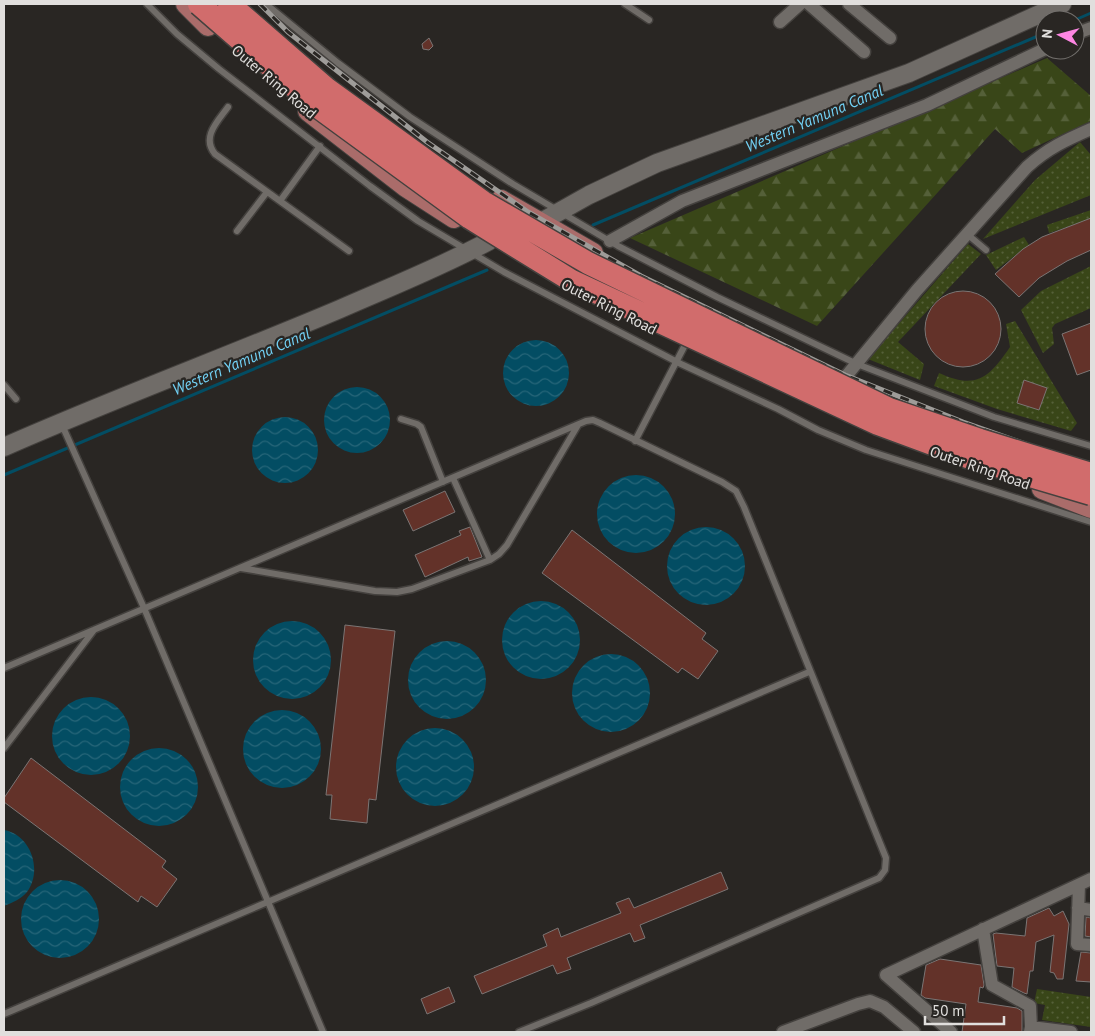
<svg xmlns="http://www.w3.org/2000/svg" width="1095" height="1036" font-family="'PT Sans',sans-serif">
  <defs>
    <pattern id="forest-firs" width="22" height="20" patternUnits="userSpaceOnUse" patternTransform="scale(1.25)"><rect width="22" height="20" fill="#394618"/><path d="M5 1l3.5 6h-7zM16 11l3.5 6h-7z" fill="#556039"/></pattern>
    <pattern id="park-dots" width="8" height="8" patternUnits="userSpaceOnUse" patternTransform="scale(1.25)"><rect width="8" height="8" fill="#394618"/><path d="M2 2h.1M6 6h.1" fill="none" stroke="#556039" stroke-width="1.8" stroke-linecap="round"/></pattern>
    <pattern id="water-waves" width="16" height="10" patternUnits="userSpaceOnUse" patternTransform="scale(1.25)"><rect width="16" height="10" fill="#034d63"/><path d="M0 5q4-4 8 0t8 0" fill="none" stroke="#276679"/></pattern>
  </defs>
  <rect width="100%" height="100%" fill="#292623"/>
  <path fill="url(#forest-firs)" d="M1047,58L1091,96V121L1022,153L995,129L817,326L630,238Z"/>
  <path fill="url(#park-dots)" d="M1080,142L1091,155V195L983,239L1035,180Z
    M1091,210V219L1049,233L1047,225Z
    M1024,237L1029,245L996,270L986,255Z
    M968,244L981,254L898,342L924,364L920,380L868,359Z
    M1091,266V308L1055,324L1052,328L1054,344L1043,353L1021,310L1041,291Z
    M1015,321L1077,423L1071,431L997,409L934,386L939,373C976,390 989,378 1010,347L1006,324Z
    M1037,989L1091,997V1027L1042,1020L1045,1005L1034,1003Z"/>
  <path fill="url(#water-waves)" d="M503 373a33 33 0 1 1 66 0a33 33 0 1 1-66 0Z
    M324 420a33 33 0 1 1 66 0a33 33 0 1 1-66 0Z
    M252 450a33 33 0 1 1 66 0a33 33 0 1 1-66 0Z
    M597 514a39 39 0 1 1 78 0a39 39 0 1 1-78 0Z
    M667 566a39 39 0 1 1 78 0a39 39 0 1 1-78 0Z
    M502 640a39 39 0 1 1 78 0a39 39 0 1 1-78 0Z
    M253 660a39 39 0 1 1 78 0a39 39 0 1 1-78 0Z
    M408 680a39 39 0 1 1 78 0a39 39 0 1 1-78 0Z
    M572 693a39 39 0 1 1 78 0a39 39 0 1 1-78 0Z
    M52 736a39 39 0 1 1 78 0a39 39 0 1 1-78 0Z
    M243 749a39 39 0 1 1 78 0a39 39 0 1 1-78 0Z
    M396 767a39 39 0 1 1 78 0a39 39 0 1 1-78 0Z
    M120 787a39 39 0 1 1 78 0a39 39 0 1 1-78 0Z
    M4,830C31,835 43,870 27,892C21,899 12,903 4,906Z
    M21 919a39 39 0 1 1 78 0a39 39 0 1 1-78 0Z"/>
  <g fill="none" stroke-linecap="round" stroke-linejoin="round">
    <path stroke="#034d63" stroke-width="3" d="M1075,20L1091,13
      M593,225L1045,33
      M4,475L487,270"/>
  </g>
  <path fill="#633229" stroke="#7b7574" d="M429,38L433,46L429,50L423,49L422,44Z
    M1091,218V250L1067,261L1039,278L1019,297L995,274L1023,249L1042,237Z
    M925 329a38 38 0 1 1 76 0a38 38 0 1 1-76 0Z
    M1091,323V370L1077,375L1062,334Z
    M1024,380L1047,388L1039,410L1017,403Z
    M445,491L455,512L413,531L403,510Z
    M470,527L482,557L469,561L468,557L425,577L415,555L461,535L459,531Z
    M572,530L706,633L702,639L718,651L698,679L682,668L678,673L542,573Z
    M345,625L395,631L376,800L369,799L367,823L330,819L332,795H326Z
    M31,758L166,861L162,867L177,879L157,907L141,896L138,902L4,802V798Z
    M721,872L728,889L640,925L645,938L634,942L630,933L567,958L571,969L557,974L553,965L482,994L474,976L547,946L543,935L558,928L561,937L621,913L616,903L629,898L634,908Z
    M1049,908L1054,916L1063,911L1069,924L1063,979H1057L1054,973L1050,972L1054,935L1036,942L1033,971H1030L1027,994L1024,993L1012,987L1014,968L997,966L993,934L996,933L1025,936L1027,918Z
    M1086,917L1091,918V937L1085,936Z
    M1081,952L1091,953V982L1076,981Z
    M940,959L981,965L984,985L983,988L980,987L978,1002L1017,1008L1022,1011V1032H962L966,1004L925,998L921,995L926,965Z
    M449,987L455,1002L427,1014L421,999Z"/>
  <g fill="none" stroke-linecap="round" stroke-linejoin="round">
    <g stroke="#44413e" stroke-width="9">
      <path id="lane" d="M147,4L177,34L219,69L370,186L418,221L504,272L681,364L778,409L818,430L866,450L1091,522
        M266,4L338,63L410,117L513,184L618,246L717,297L857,364L994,417L1091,446
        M625,4L649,20
        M228,107C218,121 201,137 215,154L349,251
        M280,201L320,146
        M237,231L267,192
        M967,234L986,250
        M4,385L16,399
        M401,419L417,424L421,427L443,482
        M62,425L144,608L323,1032
        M635,441L685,345
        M453,478L490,560
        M241,568L375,591L397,592L412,589L490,560L499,554L507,545L578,425
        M4,668L586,421L593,420L600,423L722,482L736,491L744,507L886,858L885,870L879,878L591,1003L519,1032
        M4,748L94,630
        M4,1014L809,672"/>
    </g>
    <g stroke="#44413e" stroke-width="15">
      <path id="street" d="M809,4L864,52
        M849,4L890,38
        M780,22L800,4
        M1075,34L1091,28
        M610,241L682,201L927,105L1045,49
        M843,380L917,290L1027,167C1048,148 1066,140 1091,129
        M1079,885L1077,944L1091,945
        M1078,908L1091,910
        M983,929L992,985L1030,1006L1031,1027
        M783,1032L858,1004L870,1001L884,1007L914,1032
        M951,1032L886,975L1091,879
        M1030,1032L1031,1027L1071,1032"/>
    </g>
    <g stroke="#44413e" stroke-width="20">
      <path id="secondary" d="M541,222L589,195L657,163L909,73L1062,4
        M4,447C115,398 229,356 340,309C390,287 441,267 489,241"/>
    </g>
    <g stroke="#44413e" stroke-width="22">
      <path id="primary" d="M186,4L208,26
        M308,111L406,187L454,218
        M501,200L593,253
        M1042,489L1091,508"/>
    </g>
    <use href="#lane" stroke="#706c68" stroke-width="6"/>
    <use href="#street" stroke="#706c68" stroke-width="12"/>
    <use href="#secondary" stroke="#706c68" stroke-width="18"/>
    <use href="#primary" stroke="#aa6c6a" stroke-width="20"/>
    <g stroke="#9e9c99" stroke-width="5">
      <path id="rail" d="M260,4L288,32L427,142L528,212L641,276L845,375L963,422L1059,456L1091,464"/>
    </g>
    <use href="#rail" stroke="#292623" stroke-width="3" stroke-dasharray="9" stroke-linecap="butt"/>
    <g stroke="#44413e" stroke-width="25" stroke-linecap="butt">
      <path id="highway-bridge" d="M199,4L314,104L470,218L572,281L878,424L970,458L1091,494
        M229,4L327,89L483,202L588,263L889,409L980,440L1091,474"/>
    </g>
    <use href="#highway-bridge" stroke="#d16c6c" stroke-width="22"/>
  </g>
  <g text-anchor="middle" stroke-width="4.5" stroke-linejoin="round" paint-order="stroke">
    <g font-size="15" fill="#e1dfdd" stroke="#292623">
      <text transform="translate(274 82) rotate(40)" y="5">Outer Ring Road</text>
      <text transform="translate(609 307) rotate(27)" y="5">Outer Ring Road</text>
      <text transform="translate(980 468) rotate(19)" y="5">Outer Ring Road</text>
    </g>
    <g font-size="16" font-style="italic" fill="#72d1f5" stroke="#292623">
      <text transform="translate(814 118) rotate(-23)" y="6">Western Yamuna Canal</text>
      <text transform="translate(241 361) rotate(-23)" y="6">Western Yamuna Canal</text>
    </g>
  </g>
  <rect width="1095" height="1036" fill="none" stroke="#e1dfdd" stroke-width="10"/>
  <g transform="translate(1060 35) rotate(276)"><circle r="24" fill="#292623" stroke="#73706d"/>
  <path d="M0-4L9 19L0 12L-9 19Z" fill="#fd86e2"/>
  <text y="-8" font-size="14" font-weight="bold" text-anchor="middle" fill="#e1dfdd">N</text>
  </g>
  <path d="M925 1016v8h79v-8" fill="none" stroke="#e1dfdd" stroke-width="2.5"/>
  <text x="932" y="1016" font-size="15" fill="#e1dfdd" stroke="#292623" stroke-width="4" paint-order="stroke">50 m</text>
</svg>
